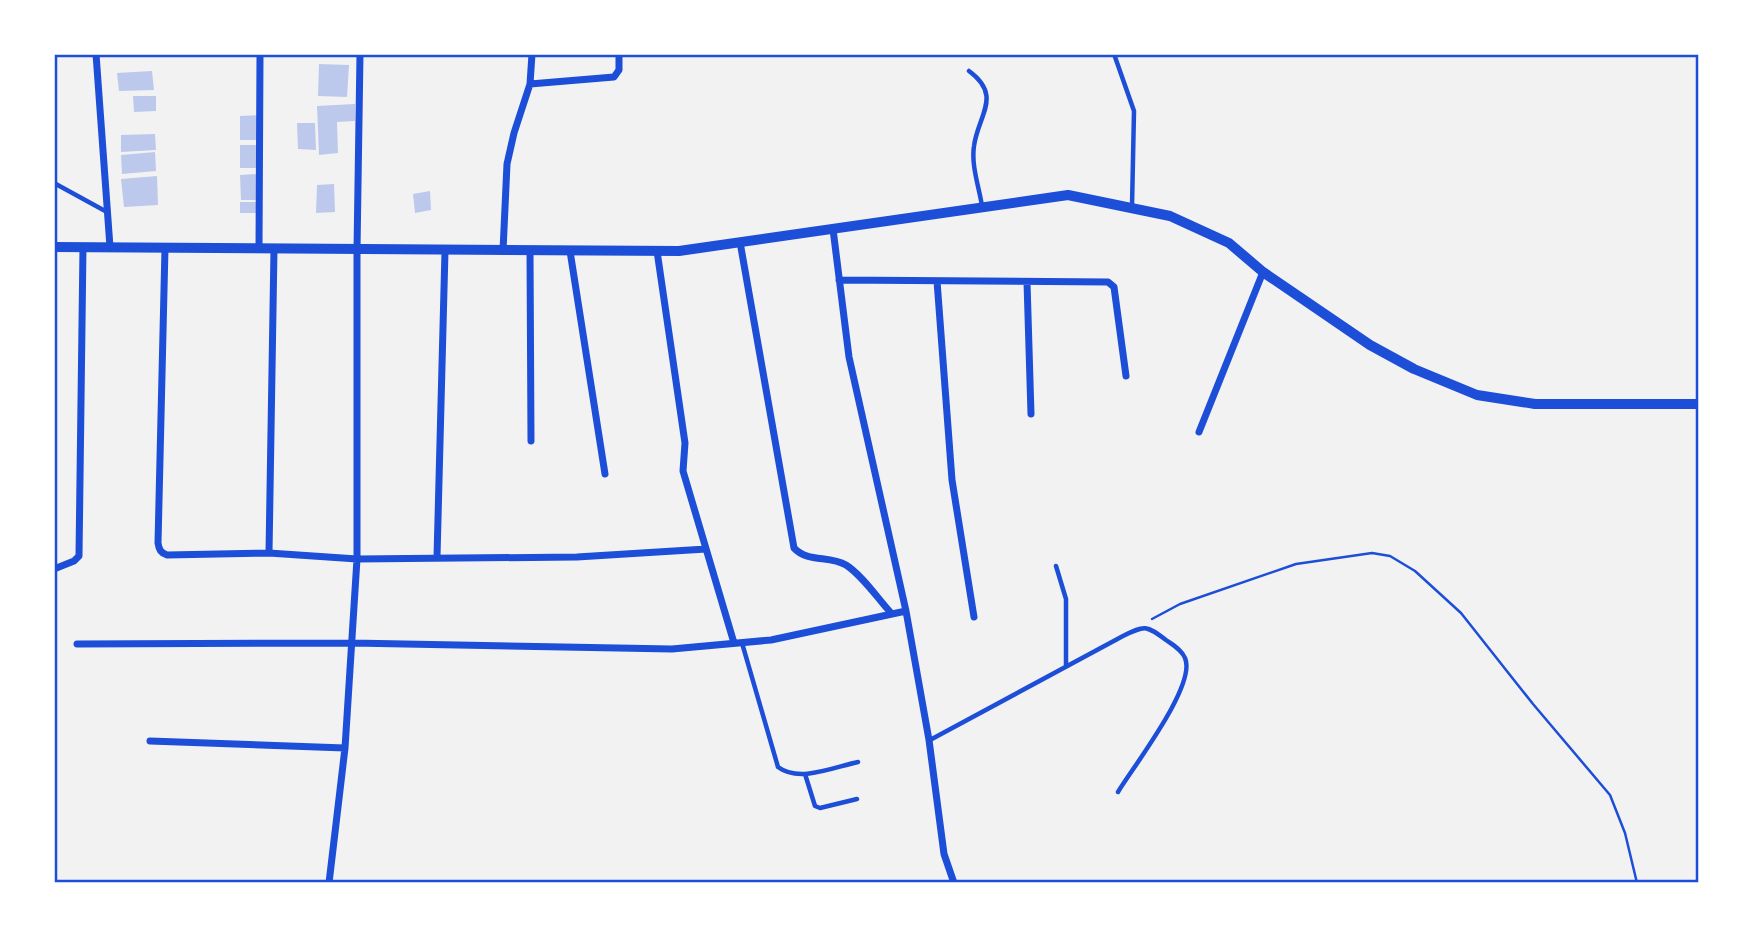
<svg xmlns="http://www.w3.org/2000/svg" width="1753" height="937" font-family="'IBM Plex Sans',sans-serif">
  <rect width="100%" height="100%" fill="#f2f2f2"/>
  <path fill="#bdc9ec" d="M319,64L349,65L347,97L318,96Z
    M152,71L154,90L119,91L117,73Z
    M133,96H156V111L134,112Z
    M355,104V121L337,122L338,153L319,155L317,106Z
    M259,115L258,140H240V116Z
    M297,123H315L316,150L298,149Z
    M155,134L156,150L121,152V135Z
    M240,145H258V168H240Z
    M155,152L156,171L122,174L121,155Z
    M257,174L258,200H241L240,175Z
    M157,176L158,205L124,207L121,179Z
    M334,184L335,212L316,213L317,185Z
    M430,191L431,210L415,213L413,194Z
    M240,202H258L257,213H240Z"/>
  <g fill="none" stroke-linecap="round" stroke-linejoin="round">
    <path stroke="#1d4ed8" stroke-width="2.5" d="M1152,619L1180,604L1296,564L1372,553L1390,556L1415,571L1461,613L1533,704L1610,795L1625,833L1637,883"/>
    <path stroke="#1d4ed8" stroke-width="4.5" d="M1114,54L1134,111L1132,207
      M969,71C1003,96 978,115 974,146C971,165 979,187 982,206
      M54,183L107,212
      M1056,566L1066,599V666
      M742,643L778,767C799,783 834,767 858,762
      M930,740L1123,636C1145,625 1146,625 1166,640C1173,645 1182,650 1185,658C1197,685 1133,767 1118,792
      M805,774L815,806L820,808L857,799"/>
    <path stroke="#1d4ed8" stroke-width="7" d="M96,54L110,247
      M530,84L614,77L619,70V54
      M833,229L849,357L906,611L929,740L944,854L954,883
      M740,242L794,548C808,563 829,555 846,565C863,576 878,599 892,614
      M165,248L158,543C159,550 161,553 167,555L269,553L357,559L577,557L706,549
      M259,248L260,54
      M503,251L507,164L514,133L530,84L532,54
      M530,251L531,441
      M570,251L605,474
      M657,251L685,443L683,471L734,643
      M839,280L1108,282L1114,287L1126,376
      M937,281L952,480L974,617
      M1027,282L1031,414
      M1199,432L1263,272
      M269,553L274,249
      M437,557L445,251
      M54,569L74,561L79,556L83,247
      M77,644L352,643L672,649L771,640L906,611
      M150,741L345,748
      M329,883L345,748L357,559V250L360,54"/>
    <path stroke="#1d4ed8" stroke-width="10" d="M54,247L679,251L1068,195L1170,216L1229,243L1263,272L1370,345L1414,369L1477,395L1535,404H1699"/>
  </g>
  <rect width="1753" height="937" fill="none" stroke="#ffffff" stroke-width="112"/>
  <rect x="56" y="56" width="1641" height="825" fill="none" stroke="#1d4ed8" stroke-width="2.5"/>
</svg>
